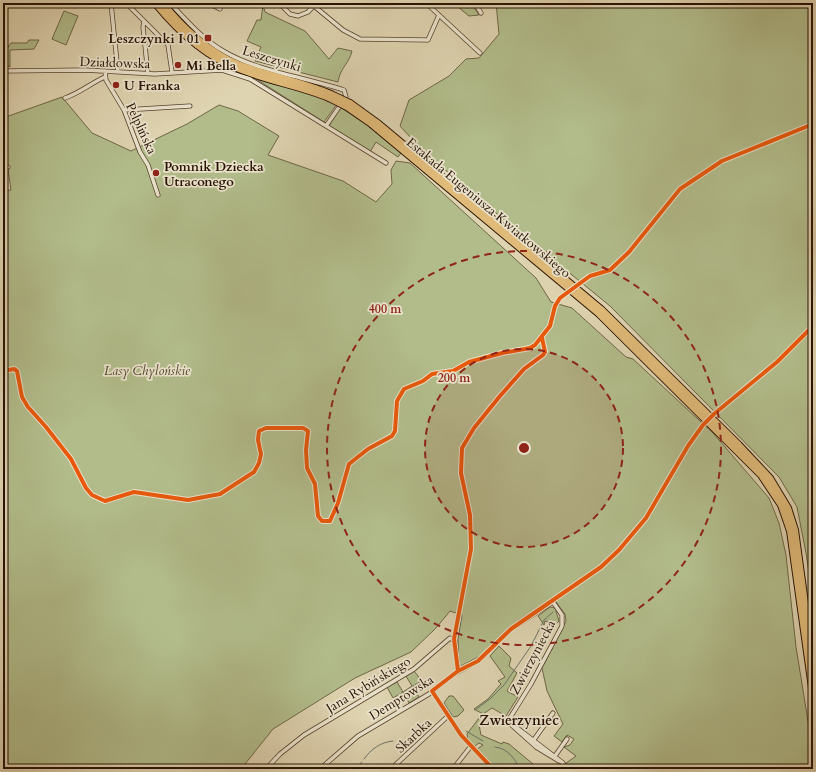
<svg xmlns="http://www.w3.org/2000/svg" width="816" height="772" font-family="Cardo,serif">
  <rect width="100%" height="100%" fill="#dfd4b1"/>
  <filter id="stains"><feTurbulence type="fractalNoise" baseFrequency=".005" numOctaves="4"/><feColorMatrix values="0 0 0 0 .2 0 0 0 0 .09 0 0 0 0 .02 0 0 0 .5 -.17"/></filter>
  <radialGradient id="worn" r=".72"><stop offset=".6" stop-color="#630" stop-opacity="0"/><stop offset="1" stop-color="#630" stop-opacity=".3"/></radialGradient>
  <path fill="#b2bc8b" stroke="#6d6647" d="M453,3H471L479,15L469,16Z
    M496,3H813V601L806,553L797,507L779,477L610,306L479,199L422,150L400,126L409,100L449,76L466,59L479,58L499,34Z
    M263,5L265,12L305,31L329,59L338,48L352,51C349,64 340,68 338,82L255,61L261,47L247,41L257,20H261Z
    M64,11L78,16L66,45L52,39Z
    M29,40H39L34,49L10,50V67L5,64L6,50L11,43H27Z
    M253,77L317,96L337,104L324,122Z
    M62,97L92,133L131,151L187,124L219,105L238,111L279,136L268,155L343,181L376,202L392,184L391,170L396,161L410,163L536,278L551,302L572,308L626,357L633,359L713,433L769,498L779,523L786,555L796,647L813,752V769H564L562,766L576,756L564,747L570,745L574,739L567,735L562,742L554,736L563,724L547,691L542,668L566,621L565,614L553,598L518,621L484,654L459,667L458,639L462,615L450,611L436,628L411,652L355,678L273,729L241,769H3V191L11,190L8,169H3V118Z
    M340,107L367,125L401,153L398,157L376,142L370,152L329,126Z
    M550,607L555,608L559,621L556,624L545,621L544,625L538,616Z
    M499,646L511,658L509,666L517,673L507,691L518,697L506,716L492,708L483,714L474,709L488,699L501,684L498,681L505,677L490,656Z
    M414,671L422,681L413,686L419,697L409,703L403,692L393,698L387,687L397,682L403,692L412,686L406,676Z
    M449,696H453L464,710L458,716L453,717L444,703Z
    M479,718L488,721L479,725L481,735L502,744L503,742L509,744L539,769H496L477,749L483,745L479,743L475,746L468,740L467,734Z"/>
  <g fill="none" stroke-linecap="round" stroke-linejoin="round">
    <path stroke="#69756b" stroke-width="1" d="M811,698L813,708
      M475,710L490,699L504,685L531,646L544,620L553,612
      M466,731L483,741
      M495,747C507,748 516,759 519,769
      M364,759C371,749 381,742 393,741
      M354,769L362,762"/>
    <g stroke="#56422e" stroke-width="5">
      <path id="minor" d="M111,3L118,72
        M126,3L168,45L172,72
        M170,3C187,21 203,40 225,52C257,71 308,78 344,90L346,97L326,126
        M208,3L220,9L222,3
        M271,3L280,4L290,14L298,16L308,12L316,3
        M426,3L480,53
        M475,3L481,13
        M314,6L343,30L360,39L428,40L439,15
        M144,21L143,27L148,74
        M3,71L85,70L155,74L222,70L250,79L386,163
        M105,71L106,80L124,110L140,152L148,165L158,195
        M65,98C80,93 91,83 105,77
        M124,110L190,106
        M3,168L8,167
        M432,691L461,735L493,769
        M508,721L563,763
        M508,722L536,747L559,761
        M533,741L553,713
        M555,756L567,739
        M266,769L280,754L304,735L414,669L450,638L455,641L458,671
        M320,769L358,736L429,694L454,674L478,661L511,629L553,602L562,615V626L531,684L508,721
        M391,769L449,715
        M453,769L471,746"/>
    </g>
    <g stroke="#281103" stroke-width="8">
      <path id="trunk" d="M155,3C177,30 206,57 239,69C268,81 300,86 329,98
        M163,3C182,27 209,52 238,64C269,76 301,81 331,94
        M350,103L379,124L601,309L739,445L770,478L788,508L795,530L813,662
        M347,107L370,123L599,314L761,475L781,505L790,531L813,695"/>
    </g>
    <use href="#minor" stroke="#eae3cc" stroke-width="3.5"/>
    <use href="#trunk" stroke="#e0ba78" stroke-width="6"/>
    <g stroke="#281103" stroke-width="8" stroke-linecap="butt">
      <path id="trunk-bridge" d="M331,94L350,103
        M329,98L347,107"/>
    </g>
    <use href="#trunk-bridge" stroke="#e0ba78" stroke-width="6"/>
    <g stroke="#eae3cc" stroke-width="6">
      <path id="cycleway" d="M3,371L14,369L17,371L22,397L28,407L46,427L71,459L86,488L92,495L105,501L134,492L188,500L220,494L254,472L259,463L261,454L258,440L259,431L266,428H303L308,431L306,450L307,468L315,484L318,516L322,521H330L338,503L349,464L368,449L392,436L395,431L397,401L404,389L423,381L432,374L453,371L469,362L502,353L530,348L535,345L550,326L555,306L560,298L590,276L610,270L629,252L680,189L722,161L813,124
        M458,671L454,639L471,549L470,515L461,473L462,448L474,428L500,396L524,369L543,355L545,352L542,338
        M493,769L461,735L432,691L458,671L478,661L511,629L601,567L619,550L646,518L688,446L703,425L714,414L777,362L813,326"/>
    </g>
    <use href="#cycleway" stroke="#e8590c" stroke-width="4"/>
  </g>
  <circle cx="524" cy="448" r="99" fill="#8f2418" fill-opacity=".12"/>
  <g fill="none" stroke="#8f2418" stroke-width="2" stroke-dasharray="7 5">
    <circle cx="524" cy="448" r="99"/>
    <circle cx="524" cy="448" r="197"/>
  </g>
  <g fill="#8f2418" stroke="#eae3cc" stroke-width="1.5">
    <rect x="204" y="34" width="8" height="8" rx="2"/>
    <circle cx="178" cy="65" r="4"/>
    <circle cx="116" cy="85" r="4"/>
    <circle cx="156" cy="173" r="4"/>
  </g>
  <g text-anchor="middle" stroke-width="3.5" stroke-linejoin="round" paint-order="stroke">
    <g font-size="13" font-weight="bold" fill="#281103" stroke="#eae3cc" text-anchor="start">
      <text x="200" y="43" text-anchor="end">Leszczynki I 01</text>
      <text x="186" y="70">Mi Bella</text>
      <text x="124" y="90">U Franka</text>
      <text x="164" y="171">Pomnik Dziecka<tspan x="164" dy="15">Utraconego</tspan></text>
    </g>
    <g font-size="13" fill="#281103" stroke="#eae3cc">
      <text transform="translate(272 58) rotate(17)" y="5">Leszczynki</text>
      <text transform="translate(115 62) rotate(2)" y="5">Działdowska</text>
      <text transform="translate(142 128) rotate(65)" y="5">Pelplińska</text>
      <text transform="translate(489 207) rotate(40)" y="5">Estakada Eugeniusza Kwiatkowskiego</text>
      <text transform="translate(532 657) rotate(-62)" y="5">Zwierzyniecka</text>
      <text transform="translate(368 684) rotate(-31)" y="5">Jana Rybińskiego</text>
      <text transform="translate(401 697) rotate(-32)" y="5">Demptowska</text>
      <text transform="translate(413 735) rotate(-43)" y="5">Skarbka</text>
    </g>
    <g font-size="13" font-style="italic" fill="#51442c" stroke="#eae3cc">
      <text x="147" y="375">Lasy Chylońskie</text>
    </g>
    <g font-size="14" font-weight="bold" fill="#281103" stroke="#eae3cc">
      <text x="519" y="725">Zwierzyniec</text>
    </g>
  </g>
  <circle cx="524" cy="448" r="6" fill="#8f2418" stroke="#eae3cc" stroke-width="2"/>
  <g font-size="12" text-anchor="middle" font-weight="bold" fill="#8f2418" stroke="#eae3cc" stroke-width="3.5" stroke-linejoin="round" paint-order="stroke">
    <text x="385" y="313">400 m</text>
    <text x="454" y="382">200 m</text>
  </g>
  <rect width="816" height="772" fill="none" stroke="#dfd4b1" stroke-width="16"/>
  <rect x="4" y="4" width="808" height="764" fill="none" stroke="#281103" stroke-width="2"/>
  <rect x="8" y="8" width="800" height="756" fill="none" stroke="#281103"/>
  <rect width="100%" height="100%" filter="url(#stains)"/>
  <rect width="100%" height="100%" fill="url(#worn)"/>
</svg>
